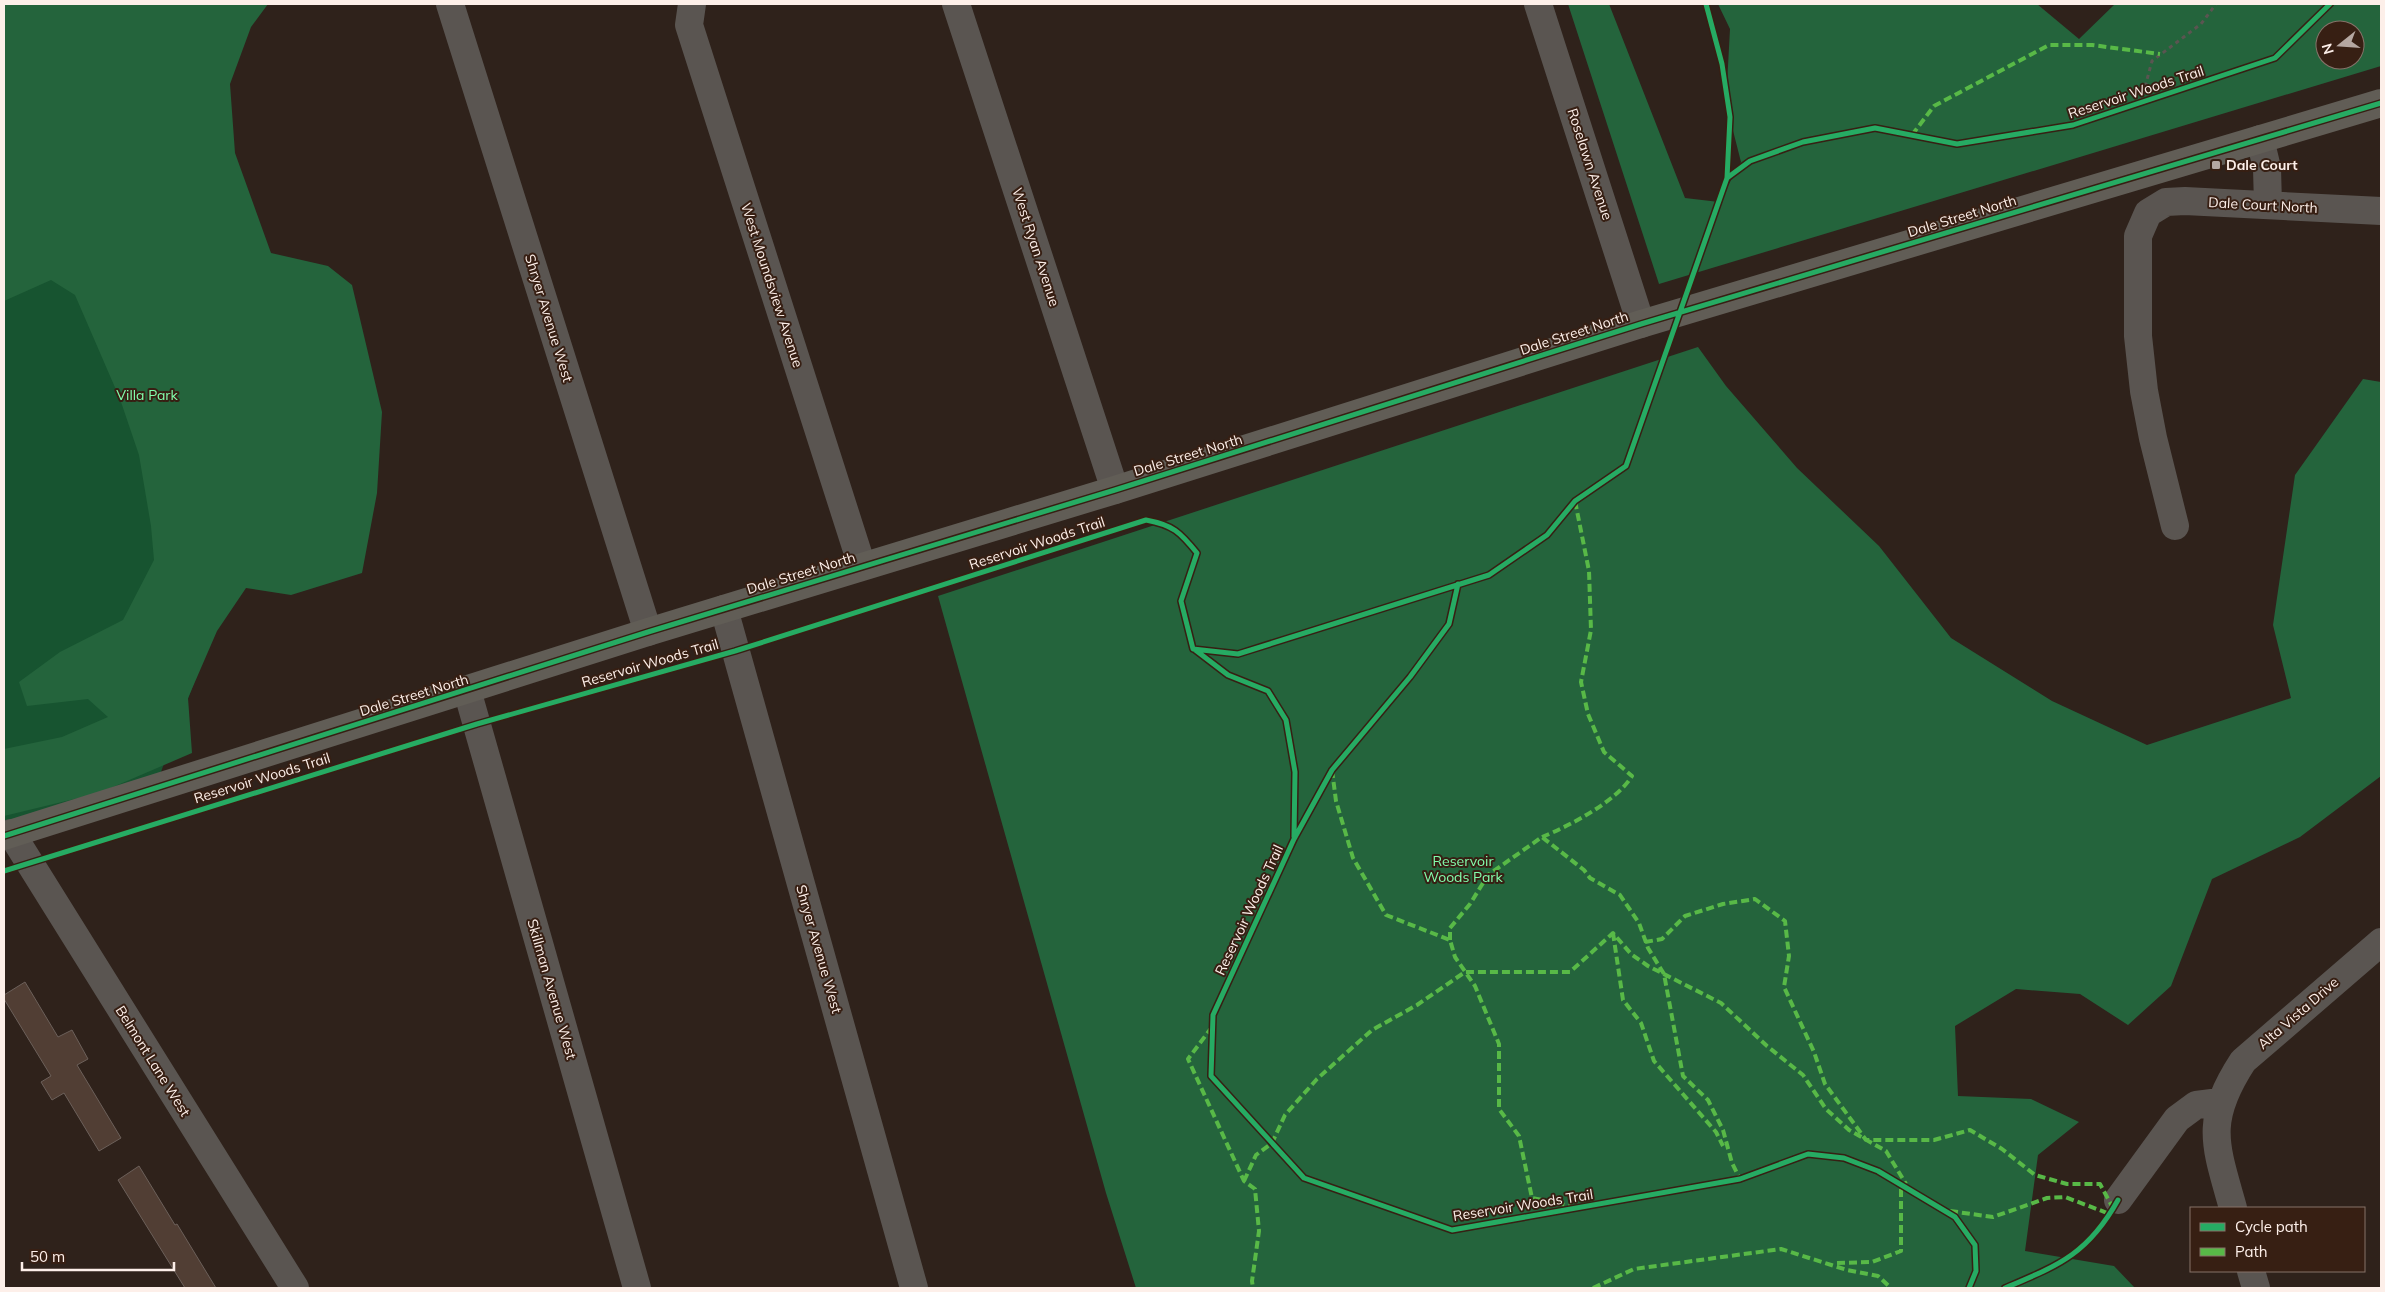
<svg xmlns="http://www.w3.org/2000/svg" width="2385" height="1292" font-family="Mulish,sans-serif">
  <rect width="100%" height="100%" fill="#2f221b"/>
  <path fill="#175430" d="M4,4L195,45L298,402L155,788L4,836Z"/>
  <path fill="#24643c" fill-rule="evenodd" d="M4,4H268L251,27L230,84L235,153L271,253L328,266L352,285L382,412L377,493L362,573L291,595L246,588L217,631L188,698L192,753L99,793L4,816V749L62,737L108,717L88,699L27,706L19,682L60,652L123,620L154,560L151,526L139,455L120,399L75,295L51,280L4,301Z
    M1568,4H1609L1685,198L1719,202L1741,162L1726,103L1730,29L1718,4H2037L2079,39L2115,4H2381V66L1659,284ZM2325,30H2355V60H2325Z
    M1698,347L1726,386L1797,468L1879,546L1951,638L2052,701L2147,745L2291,698L2273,625L2295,475L2363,379L2381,382V776L2300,837L2212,879L2171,986L2128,1025L2080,994L2016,989L1955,1026L1958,1096L2031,1099L2079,1122L2038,1155L2025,1251L2114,1266L2135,1288H1136L1106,1193L938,596Z"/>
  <path fill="#513e34" stroke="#6c605a" d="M25,982L58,1037L72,1030L88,1059L77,1065L121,1138L99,1151L64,1093L52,1100L41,1082L51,1076L4,999V995Z
    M139,1166L175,1225L177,1224L216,1288H185L118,1180Z"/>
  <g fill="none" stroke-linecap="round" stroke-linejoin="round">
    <path stroke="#5a5551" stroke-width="3" stroke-dasharray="4 4" stroke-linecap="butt" d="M2141,102L2152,61L2201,24L2216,4"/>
    <path stroke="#5a5551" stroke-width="28" d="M450,4L648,632
      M692,4L689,25L862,566
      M956,4L1115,490
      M1538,4L1641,324
      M2260,139L2267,168L2268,205
      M2175,526L2153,438L2144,391L2138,336V236L2148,213L2166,202L2185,201L2381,211
      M724,609L914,1288
      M467,690L637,1288
      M11,833L295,1288
      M2118,1200L2177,1119L2196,1105L2220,1102
      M2233,1208C2215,1144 2204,1121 2243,1061L2381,942
      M2251,1271L2256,1288"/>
    <path stroke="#615d56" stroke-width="28" d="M4,836L648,632L1115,490L1641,324L2381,103"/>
    <path stroke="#58b947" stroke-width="4" stroke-dasharray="8 4" stroke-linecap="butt" d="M1912,135L1934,106L2049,45H2092L2160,54
      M1332,770L1336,801L1353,858L1386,915L1450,940L1455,957L1475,986L1499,1044V1109L1519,1136L1532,1198L1571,1206
      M1542,837C1569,826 1616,802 1632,776L1604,752L1588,714L1581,682L1591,630L1589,571L1575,501
      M1613,933L1623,1000L1641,1023L1654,1061L1716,1132L1723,1146
      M1450,940V928L1470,904L1488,875L1542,837L1584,870L1590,878L1620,895L1639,923L1648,948L1664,974L1683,1076L1708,1100L1723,1130L1732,1163L1740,1179
      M1645,942L1662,939L1685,916L1723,904L1755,899L1785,921L1789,956L1784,987L1814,1052L1825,1084L1866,1140H1934L1970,1130L2002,1149L2035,1175L2067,1184H2100L2113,1208
      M1212,1027L1188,1059L1244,1181L1255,1189L1259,1231L1252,1281L1253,1288
      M1244,1181L1256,1155L1272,1143L1285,1115L1317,1079L1372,1030L1417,1005L1465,972H1570L1613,933L1631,954L1648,966L1721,1003L1767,1046L1803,1075L1826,1109L1849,1130L1886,1151L1906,1184
      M1950,1211L1993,1217L2047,1198L2065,1197L2110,1214
      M1837,1263L1872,1262L1901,1251V1185L1903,1183
      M1593,1288L1634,1269L1781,1249L1847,1270L1878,1276L1891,1288"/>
    <g stroke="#371f13" stroke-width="8">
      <path id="cycleway" d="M1727,178L1750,161L1803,142L1875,128L1957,144L2073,125L2275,58L2330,4
        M1458,584L1449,624L1410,677L1332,770L1294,839L1213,1015L1211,1076L1304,1178L1452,1230L1740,1179L1808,1154L1844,1158L1878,1171L1955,1217L1975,1245L1976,1271L1969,1288
        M1194,649L1228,675L1268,691L1286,720L1295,772L1294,837
        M4,836L648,632L1115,490L1641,324L2381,103
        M4,871L477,724L735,651L1146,520C1173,525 1180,532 1197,553L1181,601L1193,649L1238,654L1489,575L1547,535L1575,501L1626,466L1727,178L1730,117L1722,64L1706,4
        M2005,1288C2059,1265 2088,1254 2118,1200"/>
    </g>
    <use href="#cycleway" stroke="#26ab63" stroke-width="5"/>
  </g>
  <rect fill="#b5a7a1" stroke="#371f13" stroke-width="2" x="2211" y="160" width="10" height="10" rx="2.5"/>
  <g text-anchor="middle" stroke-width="4" stroke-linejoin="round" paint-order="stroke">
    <g font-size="14" fill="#fdefe9" stroke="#371f13">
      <text transform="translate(2136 92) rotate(-18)" y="5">Reservoir Woods Trail</text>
      <text transform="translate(1590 164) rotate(72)" y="5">Roselawn Avenue</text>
      <text transform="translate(2263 205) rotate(3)" y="5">Dale Court North</text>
      <text transform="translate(1962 216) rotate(-17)" y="5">Dale Street North</text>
      <text transform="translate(1036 247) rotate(72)" y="5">West Ryan Avenue</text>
      <text transform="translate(772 285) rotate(72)" y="5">West Moundsview Avenue</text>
      <text transform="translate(549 318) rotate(73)" y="5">Shryer Avenue West</text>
      <text transform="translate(1574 333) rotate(-18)" y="5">Dale Street North</text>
      <text transform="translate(1188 455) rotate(-17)" y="5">Dale Street North</text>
      <text transform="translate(1037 543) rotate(-18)" y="5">Reservoir Woods Trail</text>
      <text transform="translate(801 573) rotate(-17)" y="5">Dale Street North</text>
      <text transform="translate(650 663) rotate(-16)" y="5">Reservoir Woods Trail</text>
      <text transform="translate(414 695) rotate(-17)" y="5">Dale Street North</text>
      <text transform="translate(262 778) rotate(-17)" y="5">Reservoir Woods Trail</text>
      <text transform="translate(1249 910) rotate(-65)" y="5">Reservoir Woods Trail</text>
      <text transform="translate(819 949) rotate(74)" y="5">Shryer Avenue West</text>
      <text transform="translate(552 989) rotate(74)" y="5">Skillman Avenue West</text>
      <text transform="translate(2298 1013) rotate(-41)" y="5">Alta Vista Drive</text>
      <text transform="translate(153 1061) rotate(58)" y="5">Belmont Lane West</text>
      <text transform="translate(1523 1205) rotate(-9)" y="5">Reservoir Woods Trail</text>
    </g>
    <g font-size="14" font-weight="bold" fill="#fdefe9" stroke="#371f13" text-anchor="start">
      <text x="2226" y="170">Dale Court</text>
    </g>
    <g font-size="14" fill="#82fead" stroke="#371f13">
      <text x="147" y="400">Villa Park</text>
      <text x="1463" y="866">Reservoir<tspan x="1463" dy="16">Woods Park</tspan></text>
    </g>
  </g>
  <rect width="2385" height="1292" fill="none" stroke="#fdefe9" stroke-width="10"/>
  <rect x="2190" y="1207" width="175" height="65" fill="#371f13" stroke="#867269"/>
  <rect x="2200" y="1223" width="25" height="8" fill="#26ab63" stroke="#867269"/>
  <text x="2235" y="1232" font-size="15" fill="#fdefe9">Cycle path</text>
  <rect x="2200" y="1248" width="25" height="8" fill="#58b947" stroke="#867269"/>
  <text x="2235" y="1257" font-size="15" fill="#fdefe9">Path</text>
  <g transform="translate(2340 45) rotate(253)"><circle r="24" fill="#371f13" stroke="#867269"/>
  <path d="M0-4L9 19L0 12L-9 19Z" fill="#b5a7a1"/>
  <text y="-8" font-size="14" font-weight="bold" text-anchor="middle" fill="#fdefe9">N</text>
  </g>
  <path d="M22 1262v8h152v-8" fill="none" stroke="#fdefe9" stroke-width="2.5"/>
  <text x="30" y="1262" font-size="15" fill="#fdefe9" stroke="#371f13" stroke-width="4" paint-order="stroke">50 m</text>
</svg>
